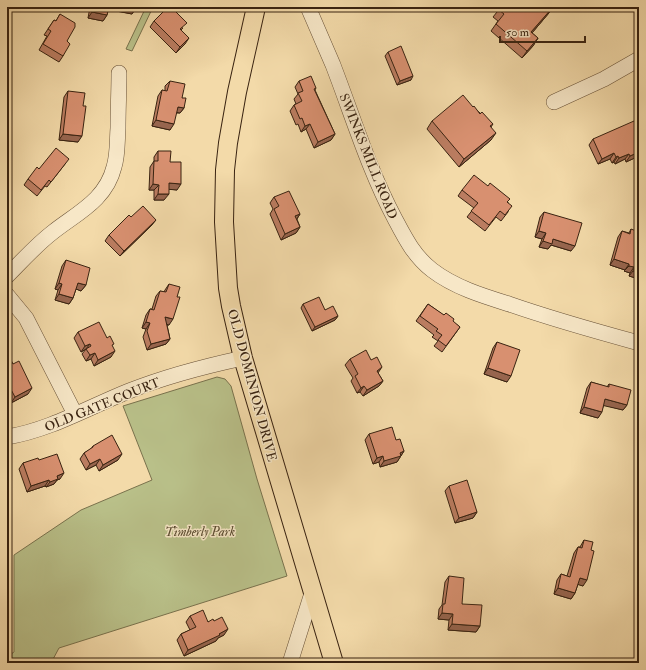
<svg xmlns="http://www.w3.org/2000/svg" width="646" height="670" font-family="'IM FELL Double Pica',serif">
  <rect width="100%" height="100%" fill="#f3daa9"/>
  <filter id="stains"><feTurbulence type="fractalNoise" baseFrequency=".005" numOctaves="4"/><feColorMatrix values="0 0 0 0 .2 0 0 0 0 .09 0 0 0 0 .02 0 0 0 .5 -.17"/></filter>
  <radialGradient id="worn" r=".72"><stop offset=".6" stop-color="#630" stop-opacity="0"/><stop offset="1" stop-color="#630" stop-opacity=".3"/></radialGradient>
  <path fill="#b9c089" stroke="#79724d" d="M146,7H153L132,51L126,49Z
    M217,377L225,379L231,386L257,479L287,576L59,648L51,663H7V657L14,652V555L81,510L152,480L123,406Z"/>
  <g fill="none" stroke-linecap="round" stroke-linejoin="round">
    <g stroke="#685137" stroke-width="16">
      <path id="minor" d="M308,7C316,26 325,46 333,65C353,117 369,170 395,219C405,238 414,256 432,270C454,287 483,296 509,304C552,319 595,331 639,343
        M554,102L604,79L639,59
        M7,276C22,261 36,245 53,232C77,213 106,200 114,167C118,154 117,141 118,128C118,109 119,91 119,73
        M7,295L26,318L75,414
        M7,437C50,430 89,407 129,391C164,377 206,366 243,358
        M290,663L313,590"/>
    </g>
    <g stroke="#392311" stroke-width="20">
      <path id="major" d="M256,7L237,92L228,143L225,170L224,222L228,288L231,306L243,358L334,663"/>
    </g>
    <use href="#minor" stroke="#f7e7c7" stroke-width="15"/>
    <use href="#major" stroke="#f3daa9" stroke-width="18"/>
  </g>
  <path fill="#ba7c60" stroke="#392311" d="M90,7H136L132,14L108,9L107,15L103,21L88,18Z
    M501,7H554L532,33L538,38L533,46L522,58L491,31L498,21L493,17Z
    M60,14L67,41L63,56L59,62L39,50L47,36L44,35L54,20L56,21Z
    M154,21L183,28L181,30L185,44L176,53L150,27Z
    M388,52L411,80L397,85L385,56Z
    M170,81L182,98L184,108L180,113H176L170,130L152,126L158,96L162,90L165,91V86Z
    M299,81L316,88L315,90L335,134L331,140L314,148L306,129L301,132L298,124L296,125L290,111L294,105L296,104L294,99L298,94L295,87Z
    M68,91L78,142L59,140L64,97Z
    M473,107L493,124L491,127V140L459,167L427,129L432,121Z
    M593,139L639,156L626,162L625,159L615,164L614,162L612,163L610,159L598,164L589,145Z
    M158,151L170,162L177,190L169,189L164,200H154V190H149L150,167L154,161V157Z
    M65,164L47,187L45,186L37,196L24,185L28,179L39,169Z
    M462,190L508,202V212L501,221L496,217L485,231L467,217L474,208L458,196Z
    M274,197L300,214L297,219L300,227L296,233L281,240L270,214L273,209L270,203Z
    M544,212L571,251L551,245L548,249L539,247L542,239L535,237L540,217Z
    M152,225L120,256L105,241L109,235Z
    M631,229L639,279L629,276L630,273L624,271L625,270L610,265L618,237L622,231L629,233Z
    M66,260L86,285L81,291L76,289L73,298L69,304L55,300L58,290L55,289L62,266Z
    M169,284V325H167L170,339L166,344L147,350L143,337L146,329L142,328L146,315L150,309H152L156,296L160,291L164,292L165,290Z
    M303,304L325,310L338,316L335,320L312,331L301,308Z
    M428,304L460,327L442,352L434,346L438,341L432,337L434,335L416,321Z
    M78,332L107,338L112,346L111,357L94,366L91,359L86,361L82,354L86,349L81,352L74,338Z
    M497,342L507,382L484,374L493,348Z
    M7,354L13,364L28,394L11,403L7,396Z
    M350,359L378,373L383,381L379,386L363,396L360,392L357,393L351,381L353,378L345,365Z
    M591,382L607,387L609,384L627,405L623,410L604,405L598,418L580,413L587,388Z
    M369,434L396,440L404,451L397,462L380,467L379,462L373,464L365,440Z
    M93,446L118,460L99,471L96,465L86,470L80,459L84,453L91,449Z
    M39,460L60,479L57,480L54,484L46,487L45,486L27,492L19,469L23,463Z
    M449,486L477,512L473,518L455,523L445,491Z
    M584,540L583,586L578,584L575,593L571,599L554,594L557,580L561,574L567,576L574,553L578,547H580Z
    M449,576L462,604L480,626L476,632L448,630L449,620L438,619L439,609L442,605L445,582Z
    M190,616L208,622L214,621L224,635L218,638L216,641L184,656L177,640L181,634L190,630L186,622Z"/>
  <path fill="#97654e" stroke="#392311" d="M107,7H130L136,8L132,14L105,9Z
    M553,7H554L526,40L531,32Z
    M92,12L107,15L103,21L88,18Z
    M189,38L185,44L176,53L180,47Z
    M538,38L533,46L522,58L527,51Z
    M413,76L411,80L397,85L400,81Z
    M178,107L184,108L180,113L174,112Z
    M156,120L174,124L170,130L152,126Z
    M310,124L306,129L301,132L305,126Z
    M496,133L491,140L459,167L464,159Z
    M63,134L82,136L78,142L59,140Z
    M335,134L331,140L314,148L318,142Z
    M639,152V156L626,162L630,156Z
    M614,153L610,159L598,164L602,159Z
    M629,154L625,159L615,164L619,158Z
    M618,156L614,162L612,163L616,157Z
    M169,183L181,184L177,190L165,189Z
    M153,184L159,185L154,190H149Z
    M158,194H169L164,200H154Z
    M300,214L296,220L295,216Z
    M156,220L152,225L120,256L124,251Z
    M300,227L296,233L281,240L285,234Z
    M539,231L546,233L542,239L535,237Z
    M553,239L575,246L571,251L551,245L548,249L539,247L543,241Z
    M614,259L629,264L625,270L610,265Z
    M629,266L634,267L630,273L624,271Z
    M633,271L639,272V279L629,276Z
    M59,283L62,284L58,290L55,289Z
    M78,283L86,285L81,291L74,288Z
    M59,294L73,298L69,304L55,300Z
    M338,316L335,320L312,331L315,327Z
    M165,317L173,319L169,325L161,323Z
    M146,322L150,323L146,329L142,328Z
    M170,339L166,344L147,350L151,344Z
    M90,344L86,349L81,352L85,346Z
    M115,351L111,357L94,366L98,360Z
    M95,353L91,359L86,361L90,355Z
    M382,367L378,373L377,371Z
    M488,368L511,376L507,382L484,374Z
    M383,381L379,386L363,396L367,390Z
    M364,386L360,392L357,393L361,388Z
    M32,388L28,394L11,403L15,397Z
    M605,399L627,405L623,410L601,405Z
    M584,407L602,412L598,418L580,413Z
    M404,451L397,462L380,467L384,461Z
    M122,454L118,460L99,471L103,465Z
    M383,456L379,462L373,464L377,458Z
    M100,459L96,465L86,470L90,464Z
    M64,473L60,479L57,480L54,484L46,487L50,482L57,476Z
    M49,480L45,486L27,492L31,486Z
    M477,512L473,518L455,523L459,518Z
    M580,578L587,580L583,586L576,584Z
    M558,588L575,593L571,599L554,594Z
    M442,613L453,614L449,620L438,619Z
    M452,624L480,626L476,632L448,630Z
    M228,629L224,635L218,638L216,641L184,656L188,650Z"/>
  <path fill="#d89070" stroke="#392311" d="M93,7H109L107,15L92,12Z
    M168,7H171L187,23L180,29L189,38L180,47L154,21Z
    M501,7H553L531,32L538,38L527,51L496,24L504,14L499,10Z
    M60,14L75,23V27L67,41L70,44L63,56L43,44L51,31L48,29L54,20L56,21Z
    M401,46L413,76L400,81L388,52Z
    M7,76H9L7,83Z
    M311,76L316,88L314,89L335,134L318,142L310,124L305,126L302,118L300,119L294,105L302,101L298,93L303,91L299,81Z
    M170,81L185,84L182,98H186L184,108L178,107L174,124L156,120L162,90L167,91Z
    M68,91L85,93L83,106H86L82,136L63,134Z
    M463,95L473,107L474,106L480,114L482,112L493,124L490,126L496,133L464,159L432,121Z
    M634,121L639,132V152L630,156L629,154L619,158L618,156L616,157L614,153L602,159L593,139Z
    M56,148L69,159L51,182L49,180L41,190L28,179L37,167L39,169Z
    M158,151H171L170,162H181V184L169,183V194H158L159,185L153,184L154,161H158Z
    M474,175L488,186L490,183L510,199L507,202L512,206L505,215L500,211L489,225L471,211L478,203L462,190Z
    M289,191L300,214L295,216L300,227L285,234L274,209L279,206L274,197Z
    M143,206L156,220L124,251L109,235L129,215L131,217Z
    M544,212L582,223L575,246L553,239L552,244L543,241L546,233L539,231Z
    M631,229L639,232V272L633,271L634,267L629,266V264L614,259L622,231L630,234Z
    M66,260L90,268L86,285L78,283L73,298L59,294L62,284L59,283Z
    M169,284L180,287L177,297H180L173,319L165,317L170,339L151,344L147,331L150,323L146,322L150,309L154,310L160,291L166,292Z
    M319,297L325,310L333,306L338,316L315,327L303,304Z
    M428,304L444,315L446,313L454,319L453,321L460,327L446,346L438,340L442,335L436,331L438,329L420,316Z
    M99,322L107,338L110,336L114,344L112,345L115,351L98,360L95,353L90,355L86,349L91,346L90,344L85,346L78,332Z
    M497,342L520,350L511,376L488,368Z
    M366,350L371,360L377,357L382,367L377,371L383,381L367,390L364,386L361,388L355,376L358,374L350,359Z
    M7,354H8L13,364L19,361L32,388L15,397L7,382Z
    M591,382L609,387V384L631,390L627,405L605,399L602,412L584,407Z
    M392,427L396,440L400,439L404,451L400,453L401,456L384,461L383,456L377,458L369,434Z
    M112,435L122,454L103,465L100,459L90,464L84,453L93,447V446Z
    M57,454L64,473L57,476L58,479L50,482L49,480L31,486L23,463L38,458L39,460Z
    M467,480L477,512L459,518L449,486Z
    M584,540L593,542L591,550L594,551L587,580L580,578L575,593L558,588L561,574L570,577L578,547L582,548Z
    M449,576L464,578L462,604L482,605L480,626L452,624L453,614L442,613L443,604H445Z
    M203,610L208,622L213,619L214,621L222,617L228,629L219,634L220,635L188,650L181,634L196,627L190,616Z"/>
  <g text-anchor="middle" stroke-width="3" stroke-linejoin="round" paint-order="stroke">
    <g font-size="13" fill="#392311" stroke="#f7e7c7">
      <text transform="translate(369 156) rotate(68)" y="5">SWINKS MILL ROAD</text>
      <text transform="translate(253 385) rotate(75)" y="5">OLD DOMINION DRIVE</text>
      <text transform="translate(102 404) rotate(-22)" y="5">OLD GATE COURT</text>
    </g>
    <g font-size="13" font-style="italic" fill="#594a2f" stroke="#f7e7c7">
      <text x="200" y="536">Timberly Park</text>
    </g>
  </g>
  <rect width="646" height="670" fill="none" stroke="#f3daa9" stroke-width="24"/>
  <rect x="8" y="8" width="630" height="654" fill="none" stroke="#392311" stroke-width="2"/>
  <rect x="12" y="12" width="622" height="646" fill="none" stroke="#392311"/>
  <path d="M500 36v6h85v-6" fill="none" stroke="#392311" stroke-width="2"/>
  <text x="506" y="36" font-size="12" fill="#392311" stroke="#f7e7c7" stroke-width="3" paint-order="stroke">50 m</text>
  <rect width="100%" height="100%" filter="url(#stains)"/>
  <rect width="100%" height="100%" fill="url(#worn)"/>
</svg>
